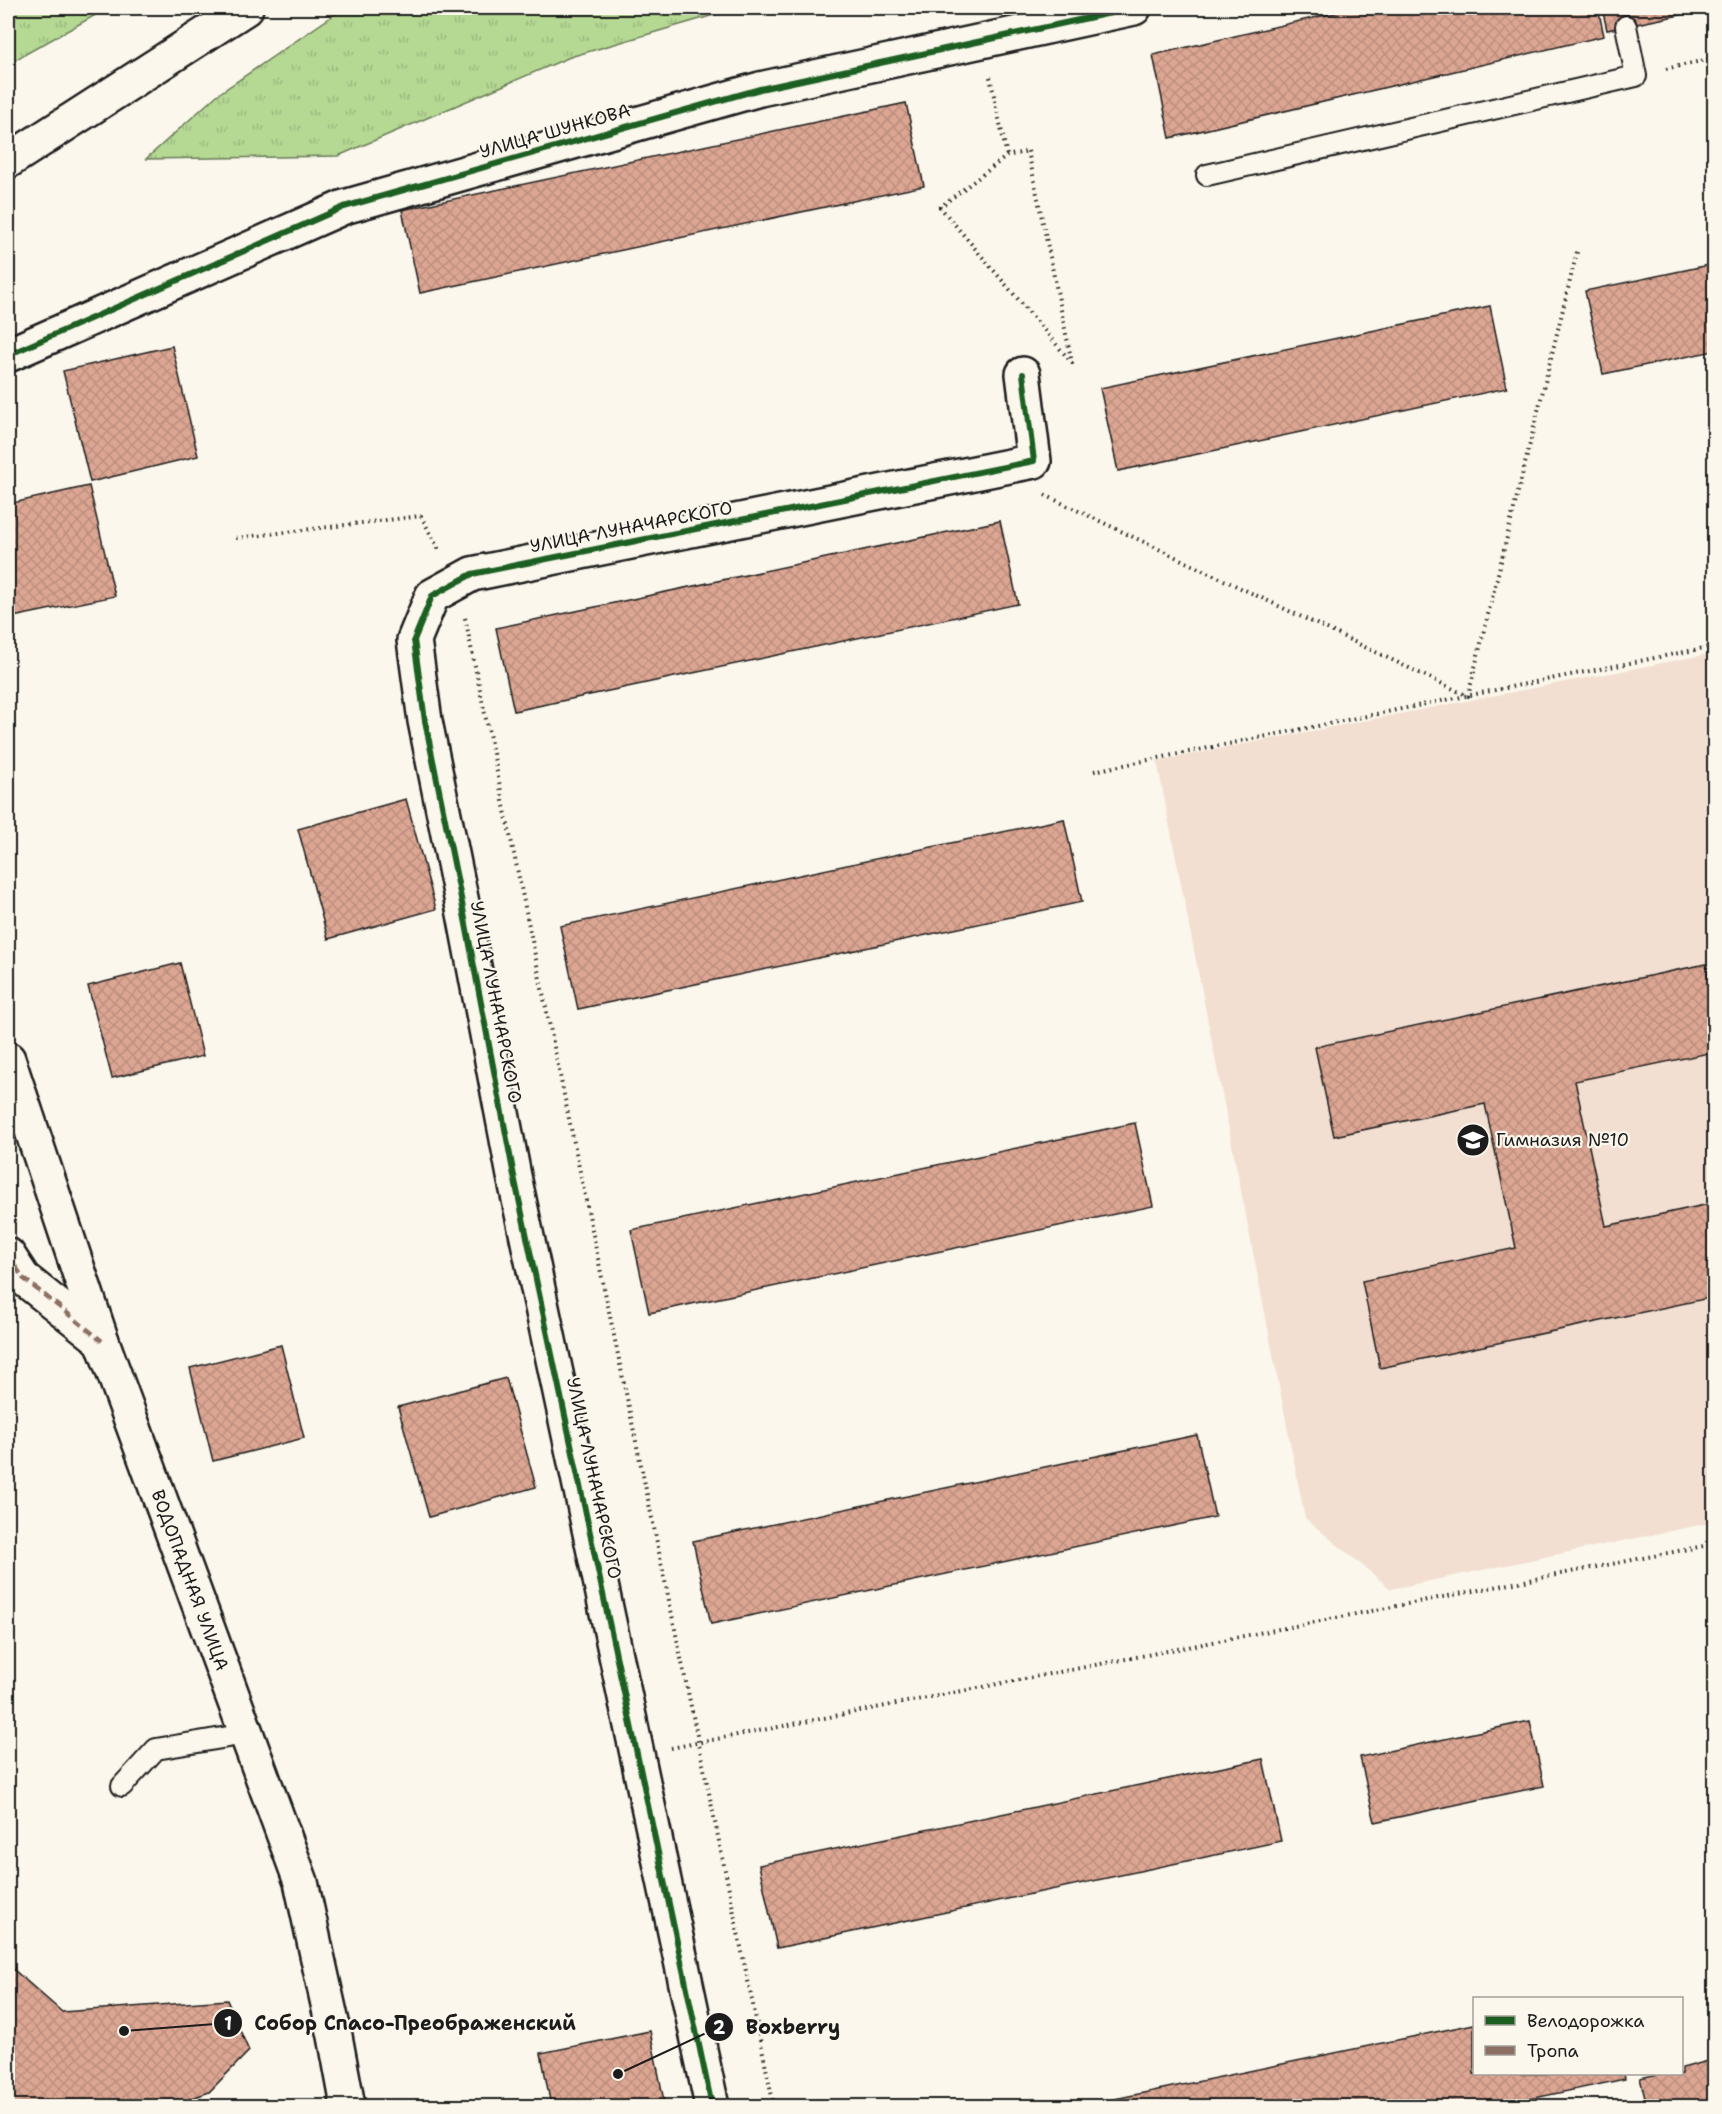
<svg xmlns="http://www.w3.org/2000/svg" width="1722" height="2114" font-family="'Shantell Sans',sans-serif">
  <defs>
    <pattern id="grass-tufts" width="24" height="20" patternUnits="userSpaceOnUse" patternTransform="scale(1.5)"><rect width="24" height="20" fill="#b5d893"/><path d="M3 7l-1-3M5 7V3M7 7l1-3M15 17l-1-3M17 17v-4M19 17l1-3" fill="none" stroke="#9bb97e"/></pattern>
    <pattern id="building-cross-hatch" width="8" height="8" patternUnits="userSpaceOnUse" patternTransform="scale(1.5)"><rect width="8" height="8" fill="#dca693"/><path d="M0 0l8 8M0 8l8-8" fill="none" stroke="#bc8e7e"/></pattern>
  </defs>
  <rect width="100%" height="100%" fill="#fbf7ec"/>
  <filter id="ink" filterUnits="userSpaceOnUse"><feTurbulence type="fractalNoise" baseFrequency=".0167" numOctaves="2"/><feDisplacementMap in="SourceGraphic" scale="12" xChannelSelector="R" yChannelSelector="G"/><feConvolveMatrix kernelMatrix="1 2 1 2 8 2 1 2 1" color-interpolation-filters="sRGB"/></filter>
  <g filter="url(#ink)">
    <path fill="#f2dfd1" d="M1714,653V1522L1391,1589L1305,1518L1157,761Z"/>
    <path fill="url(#grass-tufts)" stroke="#687a58" stroke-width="1.5" d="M8,8H108L8,64Z
      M344,8H738L570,57L338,156L146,159L217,95Z"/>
    <path fill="url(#building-cross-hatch)" stroke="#1c1c1c" stroke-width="1.5" d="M1356,8H1598L1604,36L1170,138L1153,55Z
      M1602,8H1714L1607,30Z
      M906,103L924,186L420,293L402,210Z
      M1714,264V351L1603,374L1585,291Z
      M1490,306L1507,388L1118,471L1100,388Z
      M172,346L198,456L90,482L63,371Z
      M89,486L115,596L8,618V504Z
      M1000,521L1018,604L514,711L496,628Z
      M406,799L436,909L328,939L298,829Z
      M1064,819L1082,902L578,1009L560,926Z
      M180,963L203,1056L112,1078L88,986Z
      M1706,964L1714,1002V1052L1575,1081L1606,1226L1714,1203V1297L1380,1368L1362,1281L1516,1248L1485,1104L1334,1136L1315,1047Z
      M1135,1123L1153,1206L649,1313L631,1230Z
      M281,1345L304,1438L213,1461L190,1368Z
      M506,1378L536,1487L429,1517L398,1407Z
      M1197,1435L1215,1517L711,1624L693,1541Z
      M1530,1721L1544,1786L1375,1822L1360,1757Z
      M1263,1759L1281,1841L777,1948L759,1865Z
      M8,1970H14L62,2012L227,2000L249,2051L209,2092L170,2106H8Z
      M1474,2024V2074H1624L1625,2079L1497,2106H1081Z
      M650,2031L665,2106H551L541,2053Z
      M1712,2060L1714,2070V2106H1647L1640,2078L1658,2074H1682V2068Z"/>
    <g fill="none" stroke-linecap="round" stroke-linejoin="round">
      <g stroke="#1c1c1c" stroke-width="24">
        <path id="service" d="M1207,175L1636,76L1626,26
          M122,1786L156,1749L246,1734"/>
      </g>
      <g stroke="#1c1c1c" stroke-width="38">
        <path id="minor" d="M8,355L344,207L760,89L1134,8
          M8,1255L23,1278L102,1341
          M712,2106L514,1176L461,898L425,721L414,640L432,596L472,574L1034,461L1023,374"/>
      </g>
      <g stroke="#1c1c1c" stroke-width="38">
        <g id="tertiary">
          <path d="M8,161L246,8"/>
          <path id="s1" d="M8,1059L102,1341L301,1882L335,2036L348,2106"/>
        </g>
      </g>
      <path stroke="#1c1c1c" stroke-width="4" stroke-dasharray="1.5 4.5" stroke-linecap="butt" d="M1666,69L1714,58
        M990,77L1007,156
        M1028,151L1072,363L940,207L1007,156Z
        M1045,495L1468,696L1577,252
        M236,538L421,516L439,550
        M465,618L774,2106
        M1094,771L1714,646
        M671,1748L1714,1544"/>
      <use href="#service" stroke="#fbf7ec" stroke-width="20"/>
      <use href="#minor" stroke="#fbf7ec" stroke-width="33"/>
      <use href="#tertiary" stroke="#fbf7ec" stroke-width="33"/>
      <path stroke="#8d6e63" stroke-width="4.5" stroke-dasharray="9 4.5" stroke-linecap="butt" d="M8,1255L23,1278L102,1341"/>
      <g stroke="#fbf7ec" stroke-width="10">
        <path id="cycleway" d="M8,355L344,207L760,89L1134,8
          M712,2106L514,1176L461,898L425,721L414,640L432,596L472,574L1034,461L1023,374"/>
      </g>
      <use href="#cycleway" stroke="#1b5e20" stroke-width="6"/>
    </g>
  </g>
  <defs>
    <g id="school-disc" transform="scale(1.725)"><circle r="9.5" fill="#1c1c1c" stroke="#fbf7ec"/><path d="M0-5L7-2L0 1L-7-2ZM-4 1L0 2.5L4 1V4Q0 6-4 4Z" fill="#fff"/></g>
  </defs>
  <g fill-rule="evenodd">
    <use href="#school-disc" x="1473" y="1140"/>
  </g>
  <g text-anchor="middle" stroke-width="4.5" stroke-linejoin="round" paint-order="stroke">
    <g font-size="18" fill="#1c1c1c" stroke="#fbf7ec">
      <text transform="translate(555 131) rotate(-16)" y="6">УЛИЦА ШУНКОВА</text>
      <text transform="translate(631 527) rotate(-11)" y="6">УЛИЦА ЛУНАЧАРСКОГО</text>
      <text transform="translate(496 1002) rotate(79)" y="6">УЛИЦА ЛУНАЧАРСКОГО</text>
      <text transform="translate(594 1478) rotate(78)" y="6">УЛИЦА ЛУНАЧАРСКОГО</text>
      <text dy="6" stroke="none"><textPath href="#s1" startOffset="552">ВОДОПАДНАЯ УЛИЦА</textPath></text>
    </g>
    <g font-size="18" fill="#1c1c1c" stroke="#fbf7ec" text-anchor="start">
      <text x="1496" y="1146">Гимназия №10</text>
    </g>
  </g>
  <path fill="none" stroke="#1c1c1c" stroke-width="2" d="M124 2031L228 2023M618 2074L719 2027"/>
  <g fill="#1c1c1c" stroke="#fbf7ec" stroke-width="2">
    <circle cx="124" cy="2031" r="6"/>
    <circle cx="618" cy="2074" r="6"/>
    <circle cx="228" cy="2023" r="15"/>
    <circle cx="719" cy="2027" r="15"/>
  </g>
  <g font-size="18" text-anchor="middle" font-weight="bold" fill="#fff">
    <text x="228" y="2030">1</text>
    <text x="719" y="2034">2</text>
  </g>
  <g font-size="20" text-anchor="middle" font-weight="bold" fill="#1c1c1c" stroke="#fbf7ec" stroke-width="4.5" stroke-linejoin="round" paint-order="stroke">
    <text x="415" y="2030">Собор Спасо-Преображенский</text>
    <text x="793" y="2034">Boxberry</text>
  </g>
  <rect width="1722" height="2114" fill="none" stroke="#fbf7ec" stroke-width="30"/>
  <rect x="15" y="15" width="1692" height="2084" fill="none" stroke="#1c1c1c" stroke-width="2" filter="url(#ink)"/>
  <rect x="1473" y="1997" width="210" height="78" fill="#fbf7ec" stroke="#a29f99" stroke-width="1.5"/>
  <rect x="1485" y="2016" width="30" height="9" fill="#1b5e20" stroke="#a29f99" stroke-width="1.5"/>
  <text x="1527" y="2027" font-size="18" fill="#1c1c1c">Велодорожка</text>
  <rect x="1485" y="2046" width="30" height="9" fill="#8d6e63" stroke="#a29f99" stroke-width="1.5"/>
  <text x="1527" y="2057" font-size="18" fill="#1c1c1c">Тропа</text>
</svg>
